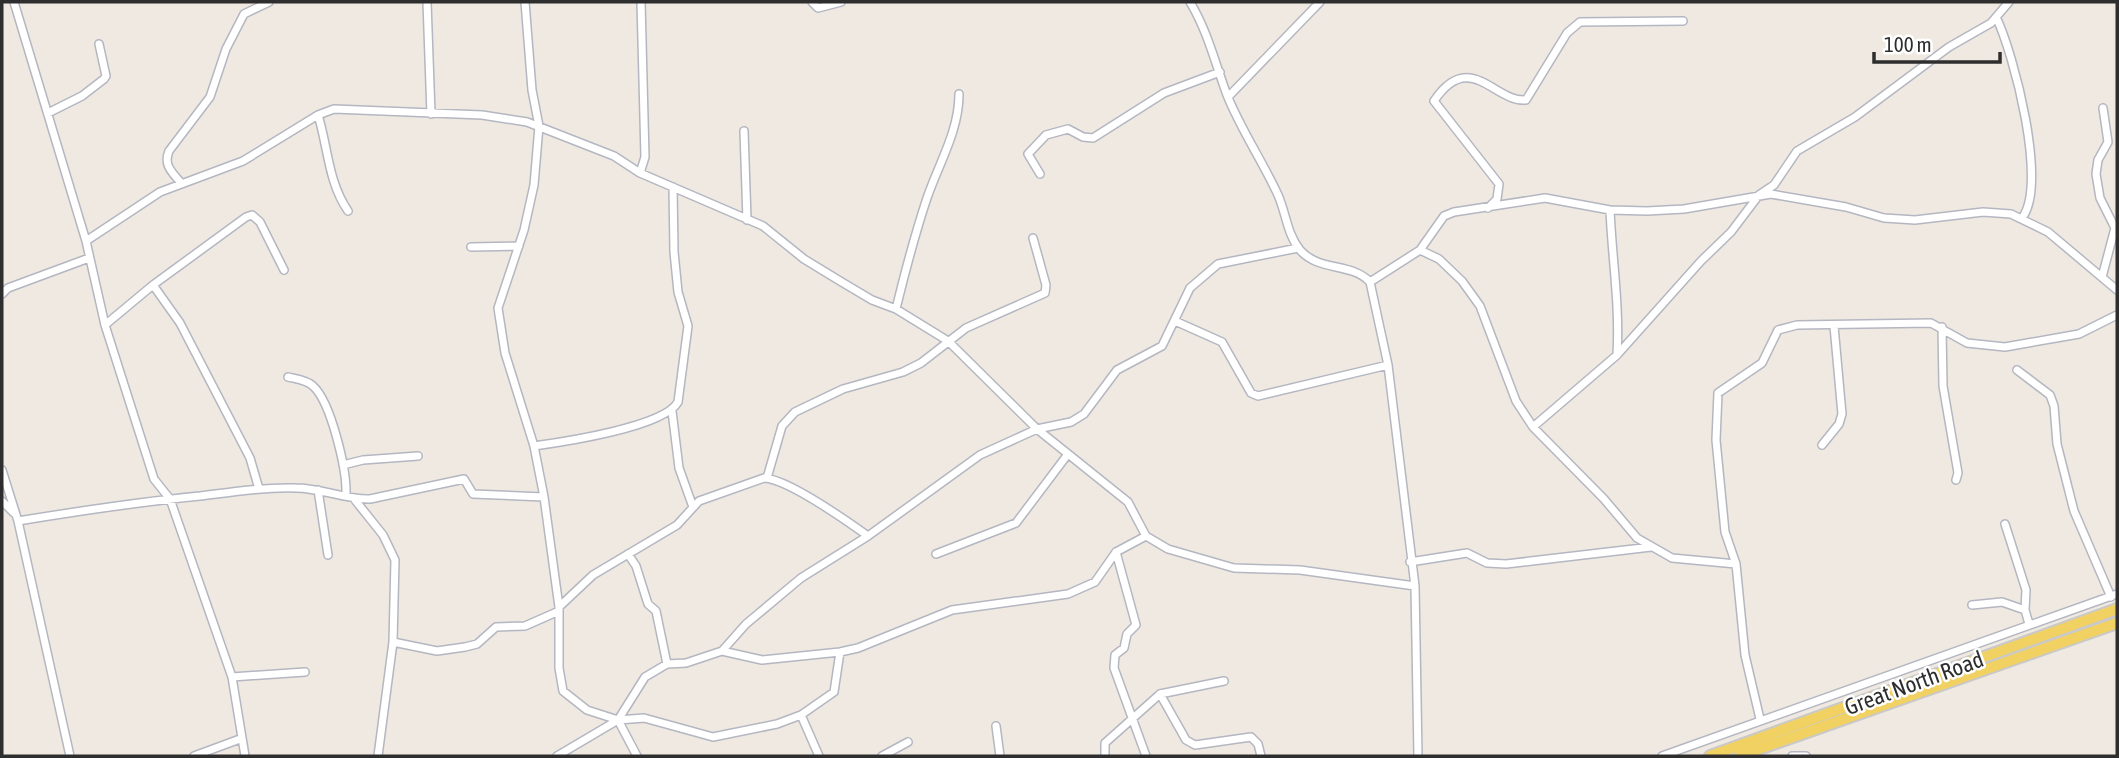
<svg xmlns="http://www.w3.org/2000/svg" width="2119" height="758" font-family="'Asap Condensed',sans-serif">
  <rect width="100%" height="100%" fill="#efe9e1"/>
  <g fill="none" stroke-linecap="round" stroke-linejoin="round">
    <g stroke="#b4b7c1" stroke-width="10">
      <path id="street" d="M14,2L86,241L105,325L154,479L170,499L232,677L245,756
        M427,2L431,114
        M525,2L532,90L539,126L534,185L524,230L498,308L505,353L534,446L544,497L559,607V668L563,691L587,710L618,720L637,756
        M812,2L818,8L841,2
        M1190,2C1208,32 1215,63 1227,95C1241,130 1263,162 1278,195C1286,213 1287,234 1300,250C1319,272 1351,262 1370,282L1388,365L1415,586L1418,756
        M1996,17C2014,54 2048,185 2022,218
        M1228,97L1320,2
        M48,113L82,96L104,79L106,76L99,44
        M318,115C328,147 328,182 348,211
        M744,131L747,220
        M640,173L645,157L641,2
        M1040,174L1028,154L1046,135L1068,129L1083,137L1093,138L1164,93L1220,72
        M181,183C172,172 163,165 169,151L210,97L226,49L244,14L269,2
        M1488,208L1497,199L1499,184L1434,101C1470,48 1495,103 1526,100L1567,33L1580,22L1683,21
        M1610,210C1612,258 1620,306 1617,355
        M86,241L160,192L243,161L318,115L334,109L482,115L527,122L614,156L640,173L763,226L804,259L840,281L872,300L896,309L948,341L1037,429L1128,502L1146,536L1168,549L1234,568L1300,570L1415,586
        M471,247L519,246
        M1420,250L1439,259L1462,281L1480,306L1516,401L1533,427L1604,499L1637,538L1672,558L1736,564
        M2102,277L2115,228L2100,198L2096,174L2098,160L2108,142L2103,108
        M1370,282L1420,250L1444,216L1454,212L1545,198L1610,210L1647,211L1684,209L1771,194L1846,207L1884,218L1915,220L1983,212L2011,214L2048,232L2117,290
        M153,285L180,323L250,458L259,489
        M2,294L8,288L89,258
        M896,309C905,272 915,234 927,198C939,163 959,131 959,94
        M1175,321L1222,342L1251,393L1258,396L1388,365
        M105,325L153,285L246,217L252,215L260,222L284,270
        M1942,327L1943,386L1958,473L1956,480
        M2017,370L2050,395L2054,406L2057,444L2074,511L2111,597
        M288,377C296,379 307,380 313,386C331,402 347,470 346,495
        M672,411L679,468L693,507
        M1533,427L1617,355L1701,261L1731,232L1759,195L1774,185L1797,151L1855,117L1949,47L1991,23L2009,2
        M1822,445L1839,424L1842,414L1834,326
        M534,446C563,442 664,427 678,402L688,326L678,292L674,252L673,187
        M343,465L363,460L418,456
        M2,470L18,521L70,756
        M767,478L782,426L795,412L843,389L903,372L921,363L966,328L1045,293L1046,285L1033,238
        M318,490L328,555
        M355,500L383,535L395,560L393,642L378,756
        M2,501L14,513
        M18,521C79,511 139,502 200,496C232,492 264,487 296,488C322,488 346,500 370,499L464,479L473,494L544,497
        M2005,524L2026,590L2025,610
        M1116,552L1136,625L1127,634L1124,648L1115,655L1114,668L1146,756
        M628,554L636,566L648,604L656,611L667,664
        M936,554L1016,523L1068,454
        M1410,562L1467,553L1487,563L1506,564L1651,547
        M1972,605L2002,602L2025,610L2029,624
        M559,607L593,575L677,525L699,501L764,478C788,479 847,521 868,536
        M393,642L437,651L465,647L477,644L496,627L525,626L559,611
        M722,651L762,660L840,652L858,648L952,610L1068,594L1095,582L1116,552L1146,536
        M232,677L305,672
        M1160,694L1224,681
        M801,715L819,756
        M1760,719L1745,655L1736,564L1725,532L1716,440L1718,393L1762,363L1778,330L1797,325L1931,323L1967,343L2005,347L2079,334L2117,315
        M618,720L644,718L713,737L777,724L801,715L834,692L840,652
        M996,726L1000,756
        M194,756L240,739
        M557,756L618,720L645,677L667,664L686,663L722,651L746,624L801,578L868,536L980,455L1037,429L1071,422L1084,414L1117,370L1162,346L1190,288L1218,264L1298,248
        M882,756L908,742
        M1105,756V743L1160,694L1186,740L1195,745L1251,737L1258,744L1261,756
        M1662,756L2117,594
        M1792,756H1806"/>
    </g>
    <g stroke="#c9c9c9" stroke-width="14">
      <path id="primary" d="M1710,756L2117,609
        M1739,756L2117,623"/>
    </g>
    <use href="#street" stroke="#fff" stroke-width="7"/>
    <use href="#primary" stroke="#f2d163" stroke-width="10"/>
  </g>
  <g text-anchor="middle" stroke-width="5" stroke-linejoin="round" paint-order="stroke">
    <g font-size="23" fill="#2e2e2e" stroke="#fff">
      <text transform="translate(1914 683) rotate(-20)" y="8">Great North Road</text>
    </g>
  </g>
  <rect width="2119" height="758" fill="none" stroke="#2e2e2e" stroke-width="7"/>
  <path d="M1874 52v10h126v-10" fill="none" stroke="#2e2e2e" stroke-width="3.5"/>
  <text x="1884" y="52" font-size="21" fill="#2e2e2e" stroke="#ffffff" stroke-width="5" paint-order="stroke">100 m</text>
</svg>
